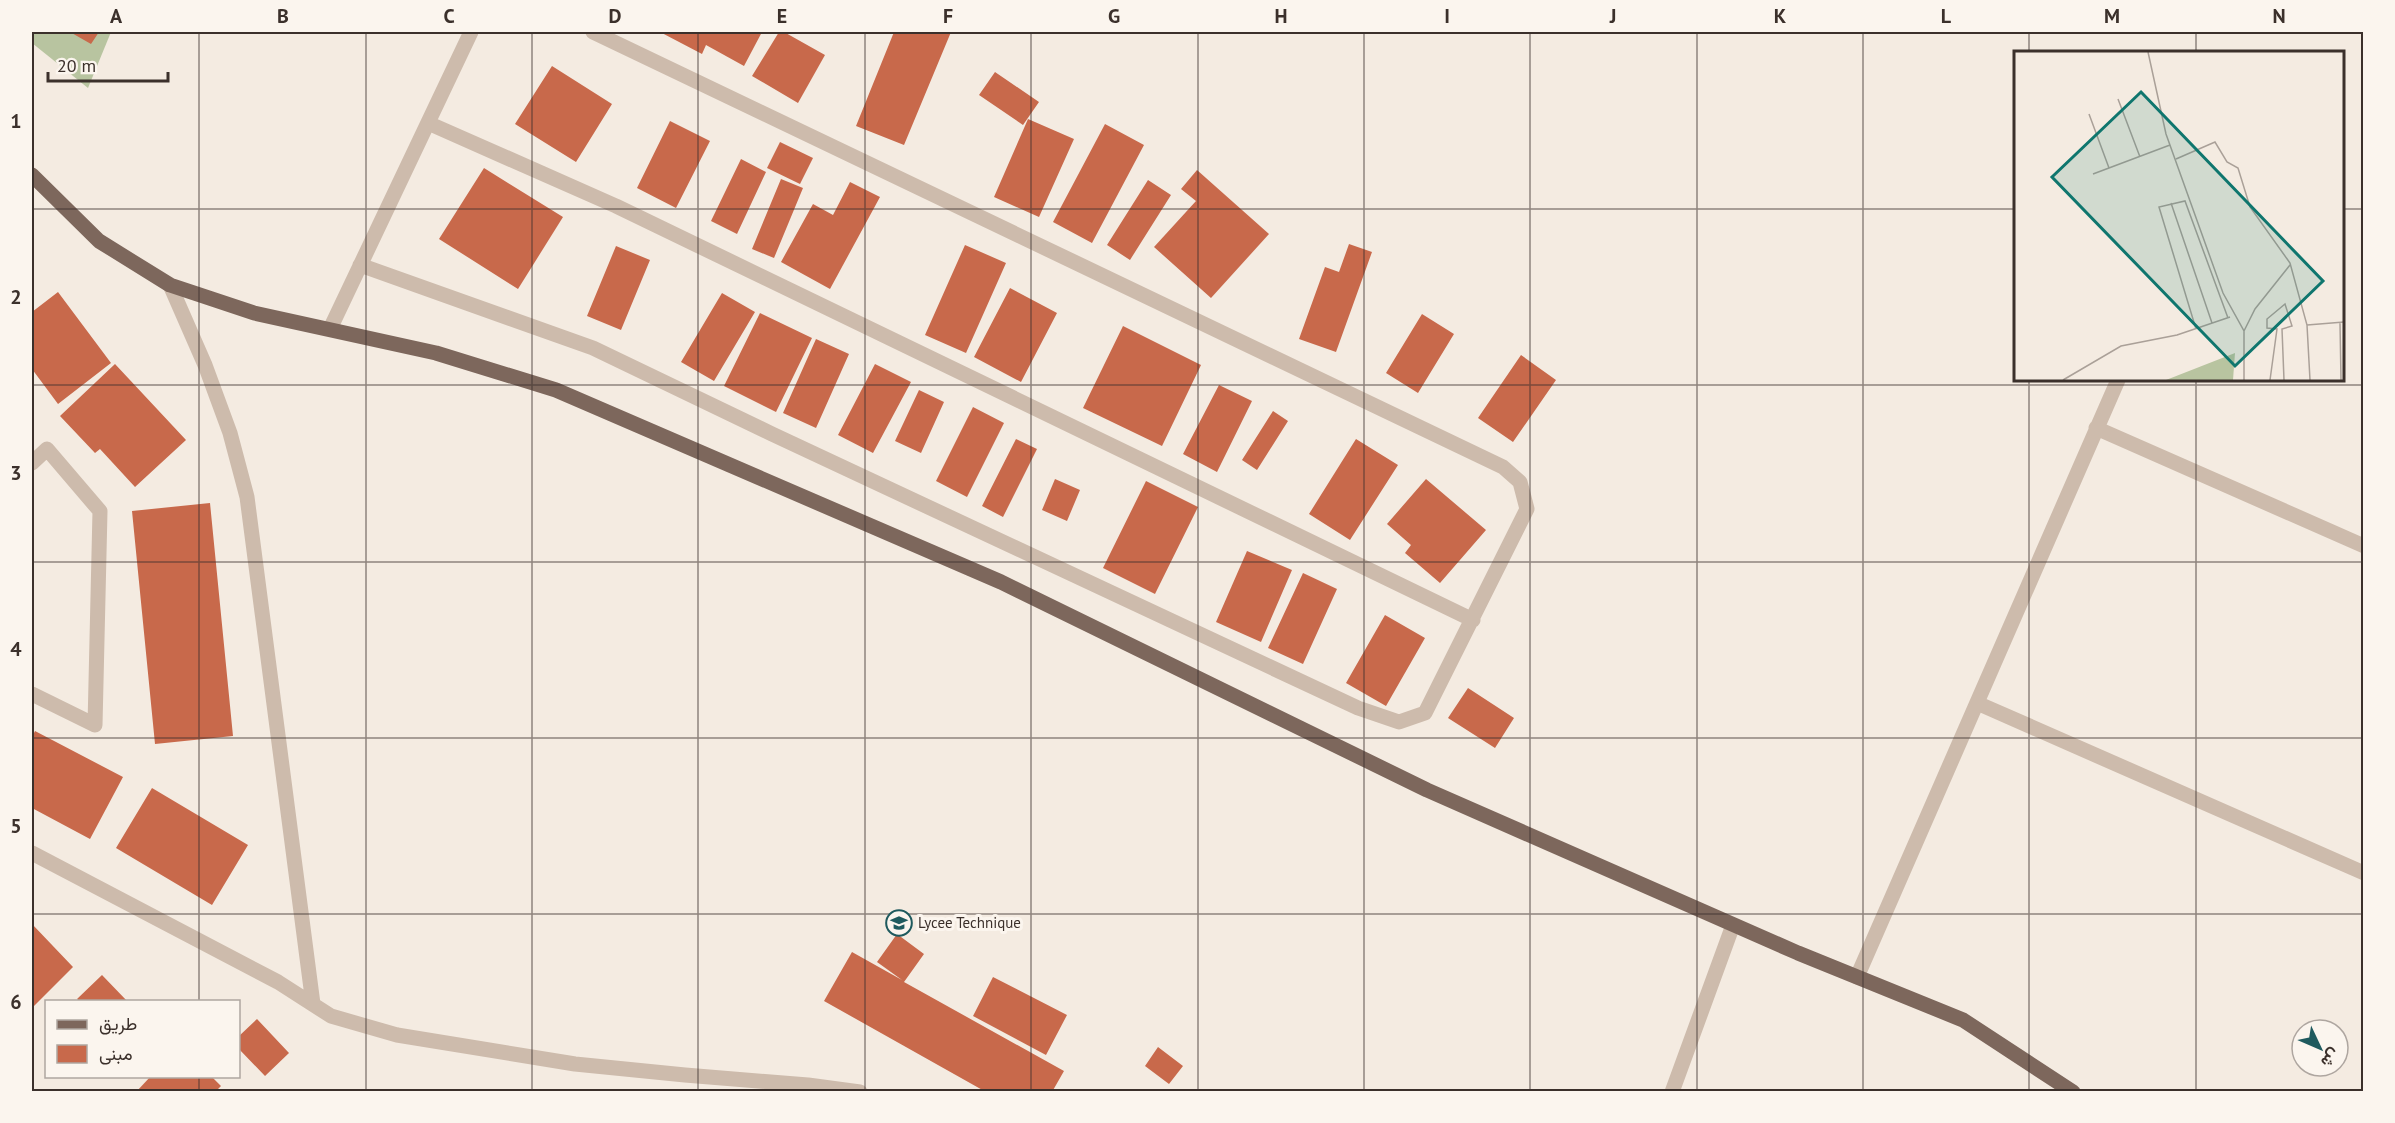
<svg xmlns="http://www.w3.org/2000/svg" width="2395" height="1123" font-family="'PT Sans',Vazirmatn,sans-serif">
  <rect width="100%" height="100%" fill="#f4ebe1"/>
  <path fill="#b8c4a0" d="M32,32H111L88,88L32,43Z"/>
  <path fill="#c8694b" d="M70,32H99L91,44Z
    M660,32H762L744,66L706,45L702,54Z
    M779,32H784L825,55L798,103L752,76Z
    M894,32H951L904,145L856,126Z
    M552,66L612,104L576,162L515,124Z
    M995,72L1039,102L1023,125L979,95Z
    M1028,119L1074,139L1039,217L994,197Z
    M670,121L710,141L676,208L637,188Z
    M1105,124L1144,145L1092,243L1053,222Z
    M780,142L813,158L800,184L767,168Z
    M741,159L766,172L737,234L711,221Z
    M484,168L563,217L518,289L439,239Z
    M1197,170L1269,234L1211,298L1154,247L1196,201L1181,189Z
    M781,179L803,188L774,258L752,249Z
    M1148,180L1171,195L1130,260L1107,245Z
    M850,182L880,197L830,289L781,262L813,204L833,215Z
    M1349,244L1372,252L1336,352L1299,339L1325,267L1339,272Z
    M965,245L1006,263L966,353L925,335Z
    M616,246L650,260L621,330L587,316Z
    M1010,288L1057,313L1021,382L974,357Z
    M58,292L111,363L58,404L32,369V312Z
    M722,293L755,312L714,381L681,362Z
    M760,313L812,338L776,412L724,386Z
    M1422,314L1454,334L1418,393L1386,373Z
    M1123,326L1201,365L1162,446L1083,408Z
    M816,339L849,354L816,428L783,413Z
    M1521,355L1556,380L1513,442L1478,418Z
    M115,364L186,440L135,487L100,449L95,453L60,416Z
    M875,364L911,382L873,453L838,435Z
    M1219,385L1252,401L1217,472L1183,454Z
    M919,390L944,402L921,453L895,441Z
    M973,407L1004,423L967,497L936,481Z
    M1273,411L1288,421L1257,470L1242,460Z
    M1016,439L1037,449L1003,517L982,506Z
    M1356,439L1398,465L1350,540L1309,514Z
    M1055,479L1080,490L1067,521L1042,510Z
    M1426,479L1486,530L1440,583L1405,553L1411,545L1387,524Z
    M1146,481L1198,507L1155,594L1103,568Z
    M210,503L233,736L155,744L132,511Z
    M1247,551L1292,570L1261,642L1216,622Z
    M1303,573L1337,589L1303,664L1268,648Z
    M1385,615L1425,638L1386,706L1346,683Z
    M1468,688L1514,718L1495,748L1448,718Z
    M35,731L123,777L90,839L32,808V737Z
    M152,788L248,845L212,905L116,848Z
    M32,924L73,967L32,1008Z
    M897,934L924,954L904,982L1064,1071L1052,1092H986L824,1001L852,952L902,980L877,962Z
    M102,975L128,1002H80L77,999Z
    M993,977L1067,1015L1046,1055L973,1016Z
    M257,1019L289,1053L265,1076L238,1048V1037Z
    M1158,1047L1183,1066L1169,1084L1145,1066Z
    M151,1076H211L221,1086L215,1092H136Z"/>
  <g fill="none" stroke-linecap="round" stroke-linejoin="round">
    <path stroke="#cdbbac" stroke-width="15" d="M428,123L616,206L1473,620
      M360,265L593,348L772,434L1358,708L1399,722L1425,713L1527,509L1520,482L1503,467L593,32
      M170,285L205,365L230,433L247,497L313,1004
      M330,329L471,32
      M2096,428L2364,546
      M32,463L47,449L100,511L95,725L32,694
      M1977,703L2364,873
      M32,853L278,982L331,1016L397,1035L575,1064L685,1075L808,1085L860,1092
      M1857,977L2118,380
      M1672,1092L1733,925"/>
    <path stroke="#7d675c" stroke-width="15" d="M32,175L99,241L170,285L254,313L436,353L556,390L1001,582L1427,790L1798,953L1963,1020L2073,1092"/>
  </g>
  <path fill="none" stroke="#3b302b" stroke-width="1.5" stroke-opacity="0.55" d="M199,32V1002M366,32V1092M532,32V1092M698,32V1092M865,32V1092M1031,32V1092M1198,32V1092M1364,32V1092M1530,32V1092M1697,32V1092M1863,32V1092M2029,32V52M2196,32V52M32,209H2016M2342,209H2364M2029,380V1092M2196,380V1092M32,385H2364M32,562H2364M32,738H2364M32,914H2364M199,1076V1092"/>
  <defs>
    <g id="school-ring" transform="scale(1.35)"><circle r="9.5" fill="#fbf5ee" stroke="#1f5a5e" stroke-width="1.5"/><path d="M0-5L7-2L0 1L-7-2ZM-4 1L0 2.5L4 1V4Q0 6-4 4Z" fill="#1f5a5e"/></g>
  </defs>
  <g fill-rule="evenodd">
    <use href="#school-ring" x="899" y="923"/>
  </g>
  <g text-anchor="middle" stroke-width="6" stroke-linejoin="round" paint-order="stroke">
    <g font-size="15" fill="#3b302b" stroke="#fbf5ee" text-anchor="start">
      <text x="918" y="928">Lycee Technique</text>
    </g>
  </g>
  <g transform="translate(2014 51)">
    <rect width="330" height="330" fill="#f4ebe1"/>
    <path d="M221,302L219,329H152Z" fill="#b8c4a0"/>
    <path fill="none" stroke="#aaa098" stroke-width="1.5" d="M134,1L152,83L209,242L230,280V329M104,48L126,106M75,63L95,117M162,108L201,91L213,111L224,117L236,156L276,212L293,274L296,329M79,123L156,94M157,152L198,272M326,272L327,329M293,274L330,271M182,278L145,156L171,150L214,267M230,280L241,258L276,214M49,329L107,295L163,284L216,266M256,329L263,278L253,277V268L271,253L278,275L268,278L270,329"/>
    <path fill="#0f766e" fill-opacity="0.15" stroke="#0f766e" stroke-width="3" d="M127,41L309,230L221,315L38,126Z"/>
    <rect width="330" height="330" fill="none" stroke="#3b302b" stroke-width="3"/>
  </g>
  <rect width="2395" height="1123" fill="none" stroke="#fbf5ee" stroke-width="66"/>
  <rect x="45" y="1000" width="195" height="78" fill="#fbf5ee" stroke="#aea6a0" stroke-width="1.5"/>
  <rect x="57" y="1020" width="30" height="9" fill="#7d675c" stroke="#aea6a0" stroke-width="1.5"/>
  <text x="99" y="1030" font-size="18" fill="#3b302b">طريق</text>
  <rect x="57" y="1045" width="30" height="18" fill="#c8694b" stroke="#aea6a0" stroke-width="1.5"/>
  <text x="99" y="1060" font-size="18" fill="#3b302b">مبنى</text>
  <g transform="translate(2320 1048) rotate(134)"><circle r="28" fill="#fbf5ee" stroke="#aea6a0" stroke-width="1.5"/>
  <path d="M0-4.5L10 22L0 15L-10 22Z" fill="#1f5a5e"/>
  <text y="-9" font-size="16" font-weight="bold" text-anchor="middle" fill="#3b302b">ش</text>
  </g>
  <path d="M48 72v9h120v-9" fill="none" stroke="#3b302b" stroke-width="3"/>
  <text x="57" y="72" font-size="18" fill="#3b302b" stroke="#fbf5ee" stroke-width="4.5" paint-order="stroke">20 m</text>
  <rect x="33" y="33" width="2329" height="1057" fill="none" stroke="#3b302b" stroke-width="2"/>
  <g font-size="20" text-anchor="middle" font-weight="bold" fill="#3b302b">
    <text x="116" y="23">A</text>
    <text x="283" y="23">B</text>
    <text x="449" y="23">C</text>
    <text x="615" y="23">D</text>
    <text x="782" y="23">E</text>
    <text x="948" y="23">F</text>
    <text x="1114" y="23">G</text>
    <text x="1281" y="23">H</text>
    <text x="1447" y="23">I</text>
    <text x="1613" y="23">J</text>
    <text x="1780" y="23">K</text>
    <text x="1946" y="23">L</text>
    <text x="2112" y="23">M</text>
    <text x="2279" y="23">N</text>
    <text x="16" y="128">1</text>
    <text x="16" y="304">2</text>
    <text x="16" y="480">3</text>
    <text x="16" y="656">4</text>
    <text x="16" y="833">5</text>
    <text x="16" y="1009">6</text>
  </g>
</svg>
